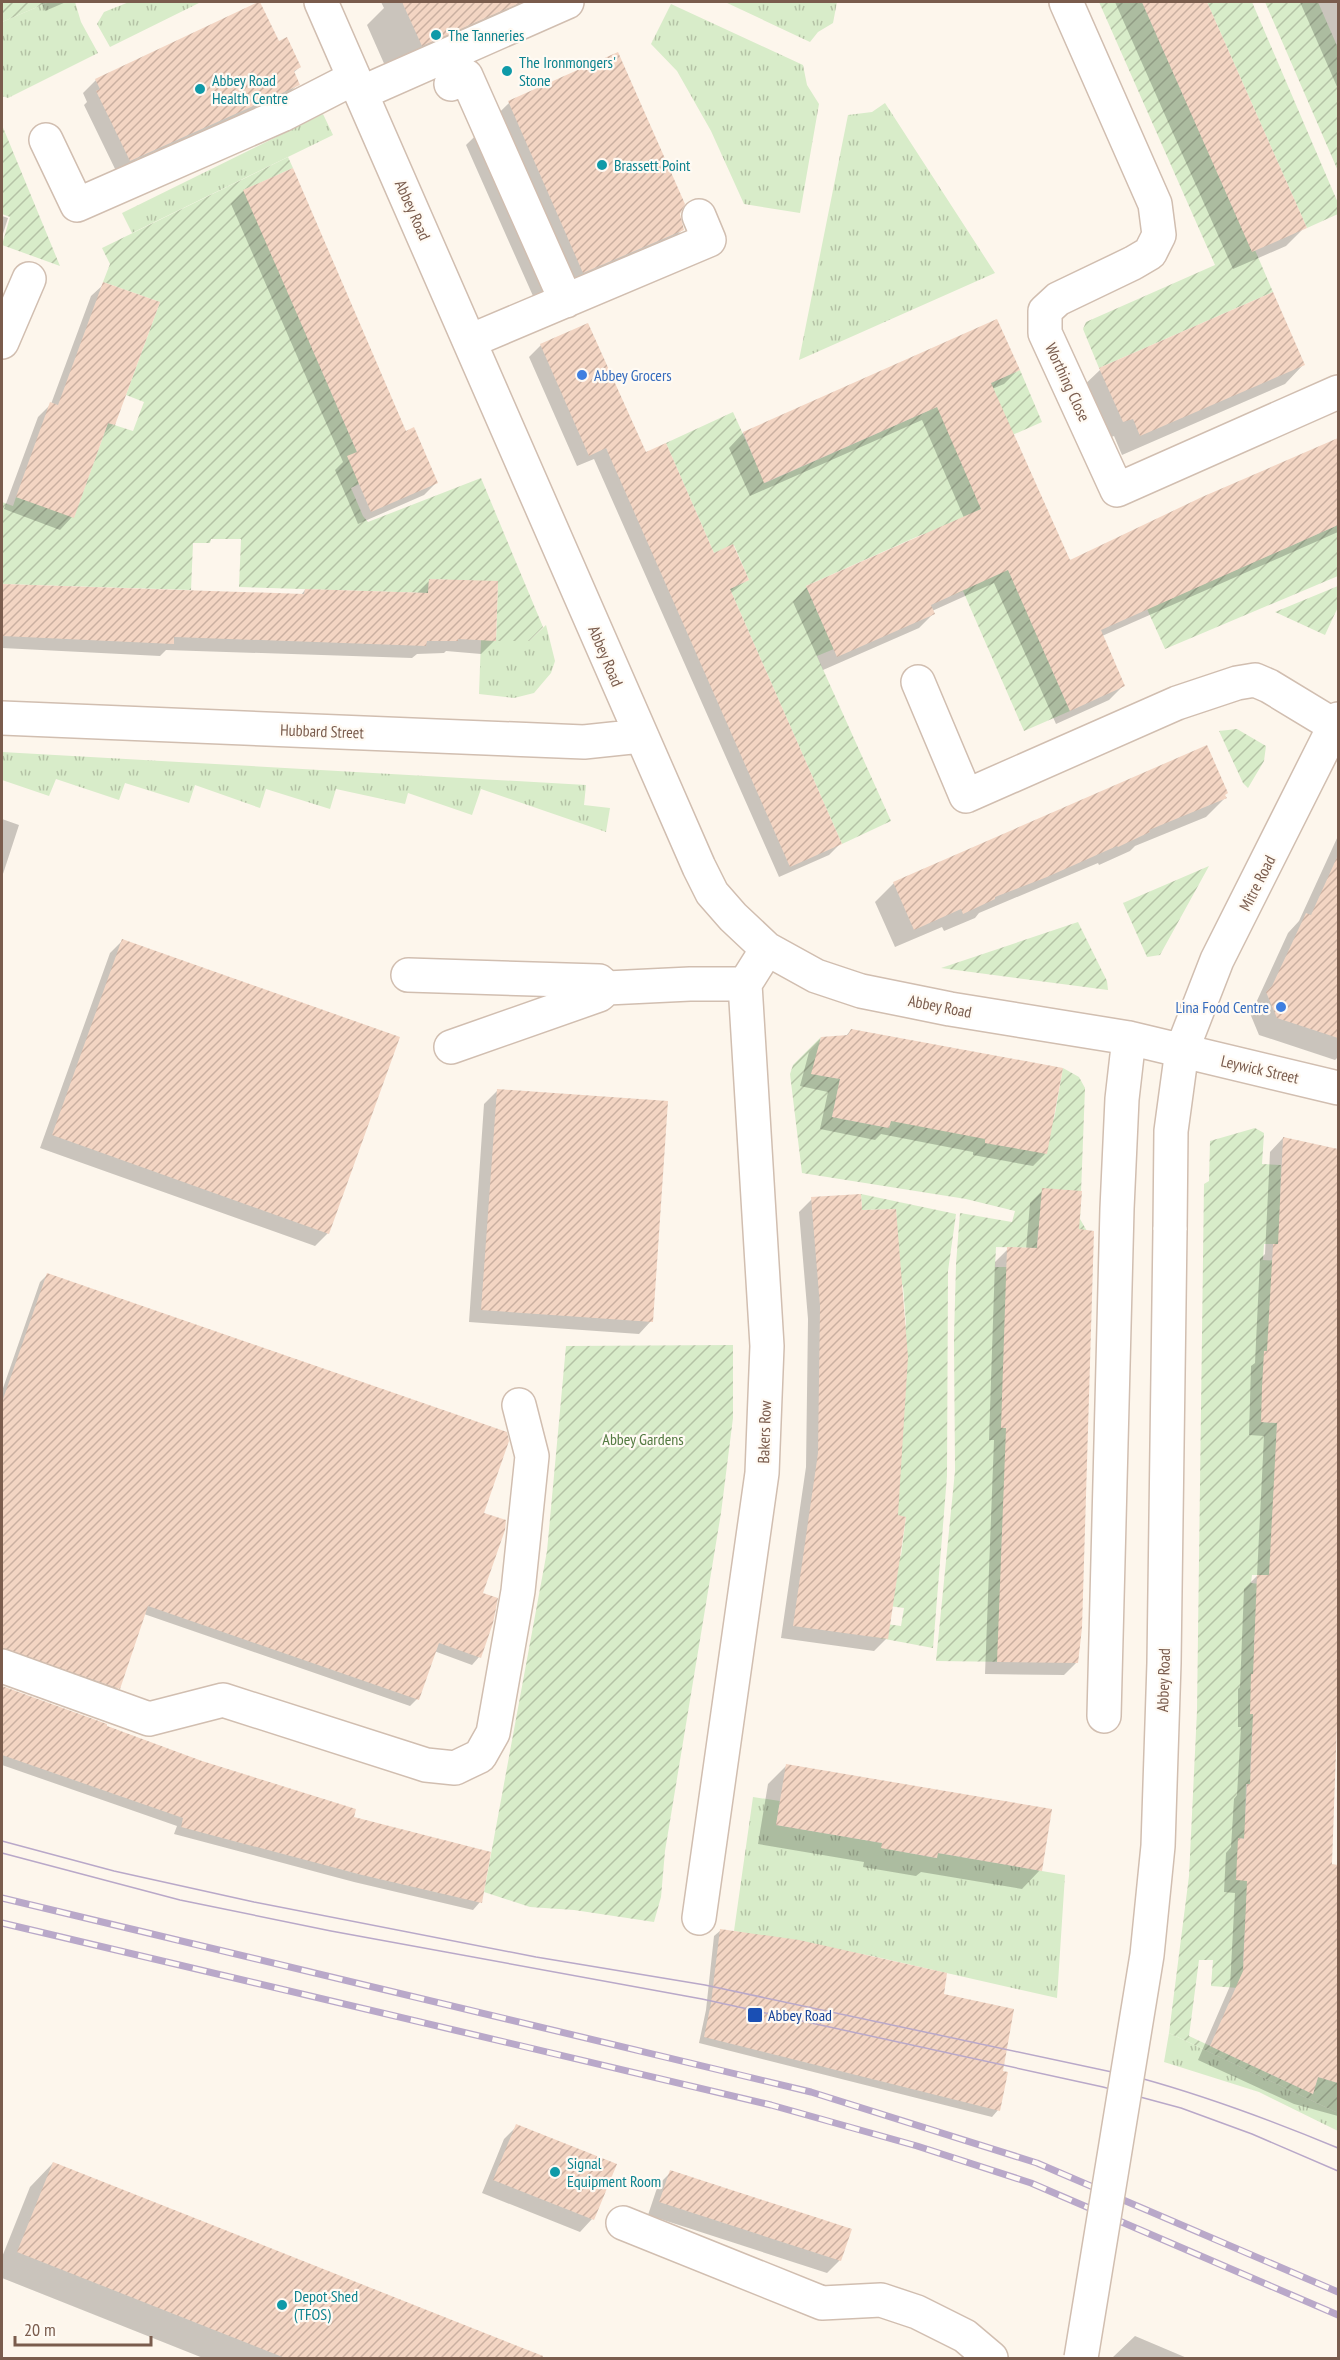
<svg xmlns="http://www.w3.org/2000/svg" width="1340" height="2360" font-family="'PT Sans Narrow',sans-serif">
  <defs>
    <pattern id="grass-tufts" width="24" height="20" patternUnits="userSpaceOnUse" patternTransform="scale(1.5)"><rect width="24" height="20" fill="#d8ecc9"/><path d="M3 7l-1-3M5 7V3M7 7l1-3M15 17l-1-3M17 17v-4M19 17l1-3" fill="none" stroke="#b4c2a5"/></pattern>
    <pattern id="garden-furrows" width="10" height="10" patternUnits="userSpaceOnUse" patternTransform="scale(1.5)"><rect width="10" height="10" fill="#d8ecc9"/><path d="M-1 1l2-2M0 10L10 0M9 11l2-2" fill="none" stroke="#b4c2a5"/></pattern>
    <pattern id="building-hatch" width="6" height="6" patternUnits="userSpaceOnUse" patternTransform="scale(1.5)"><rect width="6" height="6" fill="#f3d5c3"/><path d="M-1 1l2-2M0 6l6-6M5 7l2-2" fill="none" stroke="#cab0a1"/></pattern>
  </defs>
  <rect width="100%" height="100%" fill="#fdf6ec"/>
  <path fill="url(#grass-tufts)" d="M49,2H75L81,22L98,53L8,98L2,96V22Z
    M129,2H201L110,47L97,24L104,12Z
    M725,2H837L833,23L818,32L810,42Z
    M671,4L803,65L807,85L819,104L800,213L744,204L711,131L677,71L651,44Z
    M885,103L995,273L799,360L848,115L872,112Z
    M323,114L333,135L132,233L122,213Z
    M546,625L555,661L551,673L534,693L514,698L479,694L481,640L529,641Z
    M2,752L586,785L584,805L610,808L606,832L481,789L472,815L408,793L405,804L336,789L330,809L266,789L260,808L195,785L189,803L125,783L119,800L56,779L49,796L2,780Z
    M753,1797L780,1801L776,1825L882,1843V1848L936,1858L938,1853L1065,1875L1057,1998L872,1956L734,1931Z
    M1169,2033L1338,2113V2131L1259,2092L1164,2062Z"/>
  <path fill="url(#garden-furrows)" d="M2,2H49L2,22Z
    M1099,2H1142L1252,251L1255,250L1273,292L1099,368L1083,329L1086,322L1215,265Z
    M1207,2H1252L1338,203V214L1307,228Z
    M1265,2H1318L1338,48V171Z
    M2,125L60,266L2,245L10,217L2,214Z
    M288,157L293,168L244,190L357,452L359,484L351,488L363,516L368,522L481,478L543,627L529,641H496L498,582L429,579L428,593L239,587L241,539H211L210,543H193L191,590L2,584V502L13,506L16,497L74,517L108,423L133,431L144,402L126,395L160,302L103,282L110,264L102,248Z
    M1020,370L1042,422L960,458L1070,711L1024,731L963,591L950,596L923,534L806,586L834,649L817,656L891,821L842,844L730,589L749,580L734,545L714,553L666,443L733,412L765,483Z
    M1338,525V576L1165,649L1147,609Z
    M1338,586V607L1325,635L1275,612Z
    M1237,729L1266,746L1264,761L1248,788L1243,783L1219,731Z
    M1209,866L1160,955L1147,957L1123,903Z
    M1078,922L1107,981L1108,990L941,968Z
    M821,1037L812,1074L840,1079L832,1117L889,1128L897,1090L991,1107L985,1143L1028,1150L1051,1119H1054L1063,1068L1079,1077L1085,1088L1080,1219L1087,1231L1038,1230L1037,1248L996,1247L995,1267H1007L1002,1428H1032L1002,1532L1001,1572L1015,1662L936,1661L955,1471L954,1338L956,1264L960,1213L1012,1222L1015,1211L966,1199L802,1173L790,1074L793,1065Z
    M1255,1128L1264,1133L1262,1164L1281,1165L1280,1199L1285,1244H1264L1263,1260L1284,1261L1261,1422L1277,1423L1270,1575H1252L1251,1583L1269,1585L1254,1638V1658L1268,1715L1252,1730L1250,1772L1261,1784H1246L1245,1821L1258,1839L1239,1838L1248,1881L1243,1961L1252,1989L1211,1986L1213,1960H1199L1189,2036L1313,2094L1318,2077L1338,2083V2113L1169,2033L1189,1876L1197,1711L1204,1184L1209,1181L1210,1141Z
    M861,1194L956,1214L948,1271L947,1476L933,1648L869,1636L871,1622L901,1626L904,1608L873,1604V1553L901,1556L906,1517L856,1510L906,1324L903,1285L867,1286L897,1230L896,1209L862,1210Z
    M733,1345V1418L721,1513L665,1851L661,1897L654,1922L574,1910L530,1907L484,1892L547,1551L566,1346Z"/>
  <path fill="#0003" d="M41,2H66L45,11Z
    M381,2H566L390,77L367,25L384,8Z
    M1115,2H1205L1305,227L1286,246L1233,269Z
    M1300,2H1338V89Z
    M278,43L300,67L293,73L298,84L285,97L117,173L84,105L87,102L83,93L96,80Z
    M618,54L683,229L640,272L541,314L466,145L509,103Z
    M244,191L436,483L424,495L358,524L335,470L343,462L231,204Z
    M2,216L8,218L2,237Z
    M104,284L114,424L102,436L72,517L60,530L4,509L38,417L51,404L91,296Z
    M996,321L1018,370L1004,384L992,389L1069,562L1334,442L1338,451V532L1102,636L1123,686L1109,700L1056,724L994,583L932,611L933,614L919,628L823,670L793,602L807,587L964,518L922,420L750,496L729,448L743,433Z
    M541,345L645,454L713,555L747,580L730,594L840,844L829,855L779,877L594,459L577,466L529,357Z
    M1303,365L1285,384L1122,455L1114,436L1104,440L1081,388L1100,370Z
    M429,581L494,641L481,654L446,651L444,653L417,654L412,658L166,650L160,656L2,648V585L301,595L305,590L416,594Z
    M1224,795L1225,798L1206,817L1135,846L1130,851L1099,865L1098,863L979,913L975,918L944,931L942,927L895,947L875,902L894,883Z
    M2,819L19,825L2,877Z
    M1338,836V1057L1335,1060L1259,1035L1249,1011L1255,1005L1288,933L1299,921Z
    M123,940L328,1233L315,1246L40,1148L110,953Z
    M851,1030L1046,1153L1033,1166L973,1155V1152L881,1134L875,1140L820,1129L828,1092L800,1086L809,1052L822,1039L845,1037Z
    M497,1091L651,1321L639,1334L469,1322L484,1104Z
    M1283,1138L1338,1151V1637L1325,1998L1338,2002V2116L1294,2104L1198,2060L1230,1986L1235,1893L1224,1892L1226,1853L1231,1847L1234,1799L1237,1795L1241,1727H1238V1689L1240,1687L1244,1589L1257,1576L1264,1436L1249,1435L1251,1366L1255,1363L1260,1259L1265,1254L1270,1152Z
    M1043,1190L1078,1230L1077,1662L1064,1675L985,1674L994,1440H989L995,1262L1008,1249L1026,1250L1030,1203Z
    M812,1199L887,1638L874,1651L781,1638L806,1467L808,1319L799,1212Z
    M47,1275L482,1514L479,1657L472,1665L434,1651L417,1699L410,1706L144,1614L118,1688L111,1695L2,1656V1391L40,1282Z
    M2,1687L352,1818L480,1902L473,1910L354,1882L174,1834L177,1826L2,1765Z
    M787,1765L1040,1870L1022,1889L921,1872L916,1876L863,1867L864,1862L758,1844L768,1784Z
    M721,1930L942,1995L1001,2072L998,2110L992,2117L699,2043L706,2010L714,1936Z
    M517,2126L592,2219L580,2232L482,2193L504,2139Z
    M53,2163L544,2358H203L2,2278V2257L30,2187Z
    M671,2172L840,2260L827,2273L648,2215L658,2185Z
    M1135,2336L1187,2358H1112Z"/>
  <path fill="url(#building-hatch)" d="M258,2H260L279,41L287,37L301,67L294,71L300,85L130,161L96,91L100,89L95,79Z
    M402,2H522L422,46Z
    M1142,2H1207L1307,228L1252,252Z
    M618,52L685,204L680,214L684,230L583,273L508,101Z
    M293,168L406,431L414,427L438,483L371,512L347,456L357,452L243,190Z
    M103,282L160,302L115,425L108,423L74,518L16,497L50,402L58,405Z
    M1273,292L1305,365L1140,436L1133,419L1123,422L1099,368Z
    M997,319L1020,370L991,383L1070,560L1202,497L1338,438V525L1101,630L1125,686L1070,711L1008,570L931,605L935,614L837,657L806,586L981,509L937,407L764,483L743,432Z
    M588,323L646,452L666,443L714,553L733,544L749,580L730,589L842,844L790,867L606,448L589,456L540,344Z
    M429,579L498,581L496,641L458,639V641H427L426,646L174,637V644L2,636V584L304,594L305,589L428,593Z
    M1207,745L1228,793L1225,795L1227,798L1149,830L1150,832L1118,847L1117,846L1047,877L995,897V899L963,914L961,909L914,930L893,882Z
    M1338,855V1038L1277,1018L1266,992L1272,986L1306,913L1311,915Z
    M122,939L400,1037L329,1234L52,1135Z
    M851,1029L1063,1068L1047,1154L985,1143V1139L891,1121L889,1128L832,1117L840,1079L811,1074L821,1037L848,1035Z
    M497,1089L668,1101L653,1322L481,1310Z
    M1283,1137L1338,1149V1695L1332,1864L1338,1865V2083L1318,2077L1313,2094L1210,2046L1243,1971L1247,1881L1236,1880L1238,1838L1244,1839L1247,1784H1250L1253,1714H1250L1251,1674H1253L1257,1575H1269L1277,1423L1261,1422L1262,1387L1264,1351H1267L1273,1244H1278Z
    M1042,1188L1082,1191L1079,1229L1094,1231L1082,1628L1078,1663L997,1662L1006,1428H1001L1007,1247L1037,1248Z
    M861,1194L862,1210L896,1209L908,1357L898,1515L906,1517L888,1639L793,1626L818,1453L820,1306L811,1197Z
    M47,1273L507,1432L509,1441L484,1513L506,1520L505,1530L483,1593L498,1598L493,1623L481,1658L439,1643L419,1700L148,1606L120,1689L2,1648V1402Z
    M2,1686L107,1724V1726L202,1761L356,1809L354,1817L491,1852L482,1903L362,1875L181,1827L183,1818L2,1755Z
    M786,1764L1052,1809L1042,1871L938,1853L937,1858L881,1848L882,1843L776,1825Z
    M720,1929L799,1940L947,1973L944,1994L1014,2009L1003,2071L1008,2072L1000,2111L704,2037L711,2003Z
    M516,2124L617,2164L594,2220L493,2180Z
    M53,2162L543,2356V2358H285L17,2252Z
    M670,2170L852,2229L841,2261L659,2202Z"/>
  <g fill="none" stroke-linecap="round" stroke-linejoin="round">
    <g stroke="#d1beb0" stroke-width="36">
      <path id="minor" d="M321,2L699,867L712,893L733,917L767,949L816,976L861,991L950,1009L1129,1038L1338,1088
        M1066,2L1155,204L1159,235L1150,253L1133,263L1058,299L1045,311V333L1117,490L1338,392
        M451,84L466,76L566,301
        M361,93L567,2
        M46,140L77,205L282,115L354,78
        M470,341L709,240L699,216
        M2,342L29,279
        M918,682L966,796L1177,703L1237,683L1255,680L1269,686L1335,726
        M2,718L584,742L641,736
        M408,975L599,981L607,988
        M451,1047L599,995L607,988L690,984H745
        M1170,1230L1171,1131L1182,1050L1217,960L1338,719
        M2,1666L149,1719L223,1700L426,1765L455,1768L480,1756L493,1733L518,1591L532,1456L519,1405
        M1104,1716L1117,1209L1122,1099L1129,1038
        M699,1918L762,1473L767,1346L745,984L767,949
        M623,2223L822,2303L881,2300L917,2312L965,2336L991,2358"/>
    </g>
    <use href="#minor" stroke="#fff" stroke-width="33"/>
    <path stroke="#b9a8c9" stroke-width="1.5" d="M2,1841L114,1871L254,1902L536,1957L705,1985L1140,2078C1209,2097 1273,2121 1338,2148
      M2,1853L180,1900L331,1931L702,1999L1103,2087L1181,2108L1252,2134L1338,2171"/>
    <g stroke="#b9a8c9" stroke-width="7">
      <path id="rail" d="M2,1898L811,2092L1037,2163L1338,2292
        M2,1923L771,2105L917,2146L1031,2183L1338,2315"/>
    </g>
    <use href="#rail" stroke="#fffaf3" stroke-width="4.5" stroke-dasharray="14" stroke-linecap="butt"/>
    <g stroke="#d1beb0" stroke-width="36" stroke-linecap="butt">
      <path id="minor-bridge" d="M1081,2358L1147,1955L1158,1846L1164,1663L1170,1230"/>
    </g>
    <use href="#minor-bridge" stroke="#fff" stroke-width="33"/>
  </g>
  <g fill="#0f9aa8" stroke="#fffaf3" stroke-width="2">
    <circle cx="436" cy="35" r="6"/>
    <circle cx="507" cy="71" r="6"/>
    <circle cx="200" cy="89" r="6"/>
    <circle cx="602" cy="165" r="6"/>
    <circle cx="555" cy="2172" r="6"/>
    <circle cx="282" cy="2305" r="6"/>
  </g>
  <g fill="#3f7fe0" stroke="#fffaf3" stroke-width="2">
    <circle cx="582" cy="375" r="6"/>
    <circle cx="1281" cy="1007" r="6"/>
  </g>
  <rect fill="#1a4fb4" stroke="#fffaf3" stroke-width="2" x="747" y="2007" width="16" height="16" rx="3"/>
  <g text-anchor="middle" stroke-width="4.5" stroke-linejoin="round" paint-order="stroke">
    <g font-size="16" fill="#0d838f" stroke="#fffaf3" text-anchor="start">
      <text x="448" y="41">The Tanneries</text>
      <text x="519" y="68">The Ironmongers'<tspan x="519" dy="18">Stone</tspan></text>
      <text x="212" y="86">Abbey Road<tspan x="212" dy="18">Health Centre</tspan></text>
      <text x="614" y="171">Brassett Point</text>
      <text x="567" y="2169">Signal<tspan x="567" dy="18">Equipment Room</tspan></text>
      <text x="294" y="2302">Depot Shed<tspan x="294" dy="18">(TFOS)</tspan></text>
    </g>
    <g font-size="16" fill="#7a5c4d" stroke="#fffaf3">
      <text transform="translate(413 210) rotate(66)" y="6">Abbey Road</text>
      <text transform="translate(1068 382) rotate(65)" y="6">Worthing Close</text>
      <text transform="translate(606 656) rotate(67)" y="6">Abbey Road</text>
      <text transform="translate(322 731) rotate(2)" y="6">Hubbard Street</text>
      <text transform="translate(1257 883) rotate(-63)" y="6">Mitre Road</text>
      <text transform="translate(940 1006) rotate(11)" y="6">Abbey Road</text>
      <text transform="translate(1260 1069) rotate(13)" y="6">Leywick Street</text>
      <text transform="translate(764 1432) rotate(-88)" y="6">Bakers Row</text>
      <text transform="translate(1163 1680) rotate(-88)" y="6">Abbey Road</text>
    </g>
    <g font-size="16" fill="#366cbe" stroke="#fffaf3" text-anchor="start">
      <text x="594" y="381">Abbey Grocers</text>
      <text x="1269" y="1013" text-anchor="end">Lina Food Centre</text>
    </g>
    <g font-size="16" fill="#537a41" stroke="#fffaf3">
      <text x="643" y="1445">Abbey Gardens</text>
    </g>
    <g font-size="16" fill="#164399" stroke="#fffaf3" text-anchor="start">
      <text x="768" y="2021">Abbey Road</text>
    </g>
  </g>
  <rect width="1340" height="2360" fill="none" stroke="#7a5c4d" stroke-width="6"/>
  <path d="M15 2336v9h136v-9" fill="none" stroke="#7a5c4d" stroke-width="3"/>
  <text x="24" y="2336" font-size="18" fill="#7a5c4d" stroke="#fffaf3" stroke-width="4.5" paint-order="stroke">20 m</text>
</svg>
